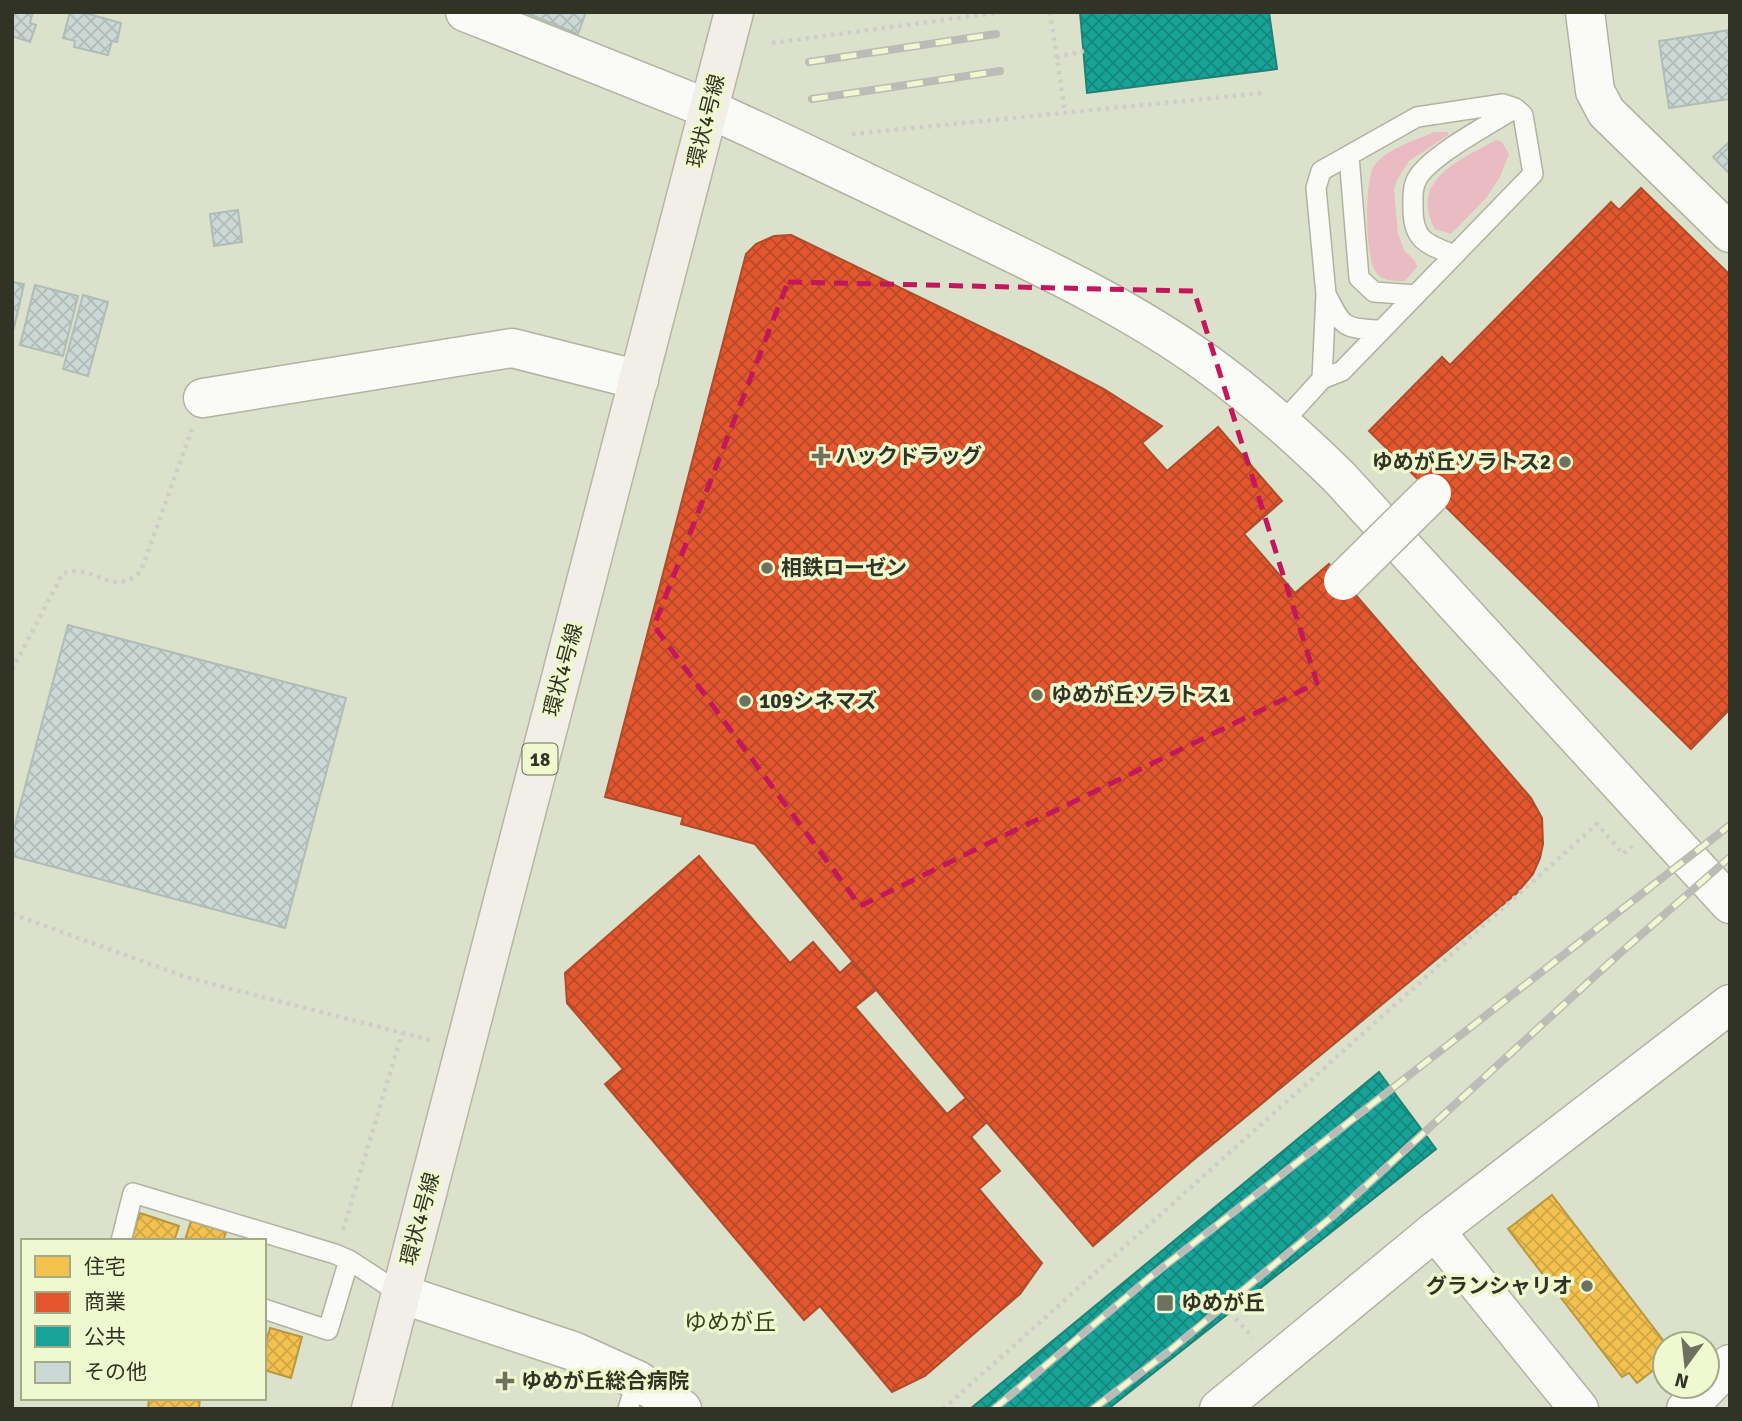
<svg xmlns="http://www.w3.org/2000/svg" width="1742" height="1421" font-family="Signika,'Noto Sans JP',sans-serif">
  <defs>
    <pattern id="homes-cross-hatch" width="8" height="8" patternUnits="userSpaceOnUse" patternTransform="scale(1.75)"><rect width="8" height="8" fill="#f2c14e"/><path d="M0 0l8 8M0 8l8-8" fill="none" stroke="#d0a644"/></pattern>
    <pattern id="shops-cross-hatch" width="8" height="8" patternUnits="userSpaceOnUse" patternTransform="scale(1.75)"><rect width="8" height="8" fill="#e4572e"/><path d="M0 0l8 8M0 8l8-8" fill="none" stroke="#b94927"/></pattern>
    <pattern id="public-cross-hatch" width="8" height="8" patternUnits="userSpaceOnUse" patternTransform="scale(1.75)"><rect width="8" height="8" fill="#17a398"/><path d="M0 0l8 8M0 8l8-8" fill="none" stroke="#15867c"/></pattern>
    <pattern id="building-cross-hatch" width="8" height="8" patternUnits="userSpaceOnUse" patternTransform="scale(1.75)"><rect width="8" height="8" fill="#ccd8d5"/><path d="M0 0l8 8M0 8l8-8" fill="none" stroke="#b0bab7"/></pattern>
  </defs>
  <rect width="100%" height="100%" fill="#dce1cb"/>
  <path fill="#ebbbc3" d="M1434,132H1448V135L1409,161L1397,180L1394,190L1398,234L1404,250L1415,261L1417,267L1405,281C1394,281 1383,282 1376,272C1365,258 1364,182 1374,166C1385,149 1416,140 1434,132Z
    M1496,140L1502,142L1509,154L1500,177L1486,198L1451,234L1435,229C1408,179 1461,160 1496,140Z"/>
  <path fill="url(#homes-cross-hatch)" stroke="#b89741" stroke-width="2" d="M1552,1195L1666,1344L1665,1361L1637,1383L1629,1373L1622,1377L1508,1229Z
    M140,1213L179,1226L174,1241H131Z
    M191,1221L226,1232L223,1241H182L183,1239L185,1240Z
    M270,1328L302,1337L291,1378L264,1370V1349Z
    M149,1398H200L199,1409H148Z"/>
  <path fill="url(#shops-cross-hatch)" stroke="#ae4c2b" stroke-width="2" d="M1641,188L1730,275V709L1691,749L1369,431L1442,357L1450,365L1611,202L1619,210Z
    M791,235L1031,351L1104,389L1162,426L1142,443L1167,471L1218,427L1282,501L1244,534L1295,593L1329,564L1531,798L1542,818L1543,844L1540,858L1533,874L1517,893L1191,1162L1093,1246L966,1098L755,844L681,824L683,817L605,797L746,254L756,244L774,236Z
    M699,856L790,963L813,942L840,973L853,961L877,989L855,1007L947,1114L966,1098L987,1122L971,1137L1000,1171L979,1189L1042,1263L1020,1294L925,1376L892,1392L820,1306L804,1320L605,1084L623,1069L567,1003L565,973Z"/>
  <path fill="url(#public-cross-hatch)" stroke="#1f8275" stroke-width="2" d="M1080,12H1269L1277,69L1087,93Z
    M1379,1072L1436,1149L1108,1409H970Z"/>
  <path fill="url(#building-cross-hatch)" stroke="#b2bcb7" stroke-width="2" d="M12,12H33L30,23L36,25L30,42L12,36Z
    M70,12H81L121,23L117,42L112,41L108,55L74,47L75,41L63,38Z
    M524,12H586L578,34Z
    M1730,30V99L1669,108L1659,41Z
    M1730,141V174L1713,157Z
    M238,210L242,242L214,246L210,214Z
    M12,282L24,284L14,328L12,327Z
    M35,285L78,296L63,356L20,345Z
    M83,295L108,302L88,376L63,369Z
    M68,625L346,698L285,928L12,856V836Z"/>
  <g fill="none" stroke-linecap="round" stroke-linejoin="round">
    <g stroke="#b0b3a2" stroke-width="22">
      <path id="lane" d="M1349,156L1359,278L1374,292L1416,295
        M1455,255C1428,245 1413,241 1413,209C1413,197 1412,187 1418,177C1434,153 1489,125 1515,108
        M1327,296C1343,328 1344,328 1379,330
        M1282,423L1322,379L1342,371L1533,174L1523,115L1515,108L1503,104L1417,117L1321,171L1316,188L1326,294L1322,379
        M121,1241L133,1193L335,1254L349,1260L401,1294
        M264,1309L328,1330L349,1260
        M628,1409L637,1380"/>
    </g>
    <g stroke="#b0b3a2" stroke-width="41">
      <path id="street" d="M465,12L709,109
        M1585,12L1595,91L1606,112L1730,233
        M203,398L512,348L639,380
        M1435,1231L1579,1409
        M1686,1409L1730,1364"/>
    </g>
    <g stroke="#b0b3a2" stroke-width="41">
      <path id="secondary" d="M709,109C787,144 863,181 940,218C1031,262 1124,304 1206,363C1253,397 1297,436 1339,477L1730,904
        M401,1294L573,1351L637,1380L682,1409
        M1219,1409L1435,1231L1730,1004"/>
    </g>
    <g stroke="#b9b4a3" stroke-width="41">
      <path id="primary" d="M371,1409L734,12"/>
    </g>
    <path stroke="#cecec8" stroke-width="4.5" stroke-dasharray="3.5 5" stroke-linecap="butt" d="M1050,12L1065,113
      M772,43L1003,12
      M1056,57L1084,51
      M852,134L1263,93
      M12,670L63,573C94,563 113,599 141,571L192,429
      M12,914L189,978L430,1040
      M343,1230L402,1033
      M1230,1312L1253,1338
      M943,1409L1597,824L1623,854L1632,846"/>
    <use href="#lane" stroke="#fafaf7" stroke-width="19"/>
    <use href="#street" stroke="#fafaf7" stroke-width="38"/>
    <use href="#secondary" stroke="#fafaf7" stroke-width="38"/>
    <use href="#primary" stroke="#f2efe8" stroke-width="38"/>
    <g stroke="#bcbcb7" stroke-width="8">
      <path id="rail" d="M809,62L996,34
        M812,99L1000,71
        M994,1409L1149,1278L1730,825
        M1093,1409L1168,1352L1333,1216L1618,955L1730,857"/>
    </g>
    <use href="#rail" stroke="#eff8ce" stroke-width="5" stroke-dasharray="16" stroke-linecap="butt"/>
    <g stroke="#b0b3a2" stroke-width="41" stroke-linecap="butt">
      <path id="street-bridge" d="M1343,581L1432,493"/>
    </g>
    <use href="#street-bridge" stroke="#fafaf7" stroke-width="38"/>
  </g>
  <path fill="none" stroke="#c2185b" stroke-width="5" stroke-dasharray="14 9" stroke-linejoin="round" d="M788,282L1194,291L1317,683L860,906L654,626Z"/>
  <g fill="#6d715e" stroke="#eff8ce" stroke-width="2.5">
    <path d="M817.5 445.5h7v7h7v7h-7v7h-7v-7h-7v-7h7z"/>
    <circle cx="1565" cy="462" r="7"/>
    <circle cx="767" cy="568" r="7"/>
    <circle cx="1037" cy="695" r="7"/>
    <circle cx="745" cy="701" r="7"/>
    <circle cx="1587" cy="1286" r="7"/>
    <rect x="1156" y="1294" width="18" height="18" rx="3.5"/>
    <path d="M501.5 1370.5h7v7h7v7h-7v7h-7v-7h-7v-7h7z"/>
  </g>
  <g text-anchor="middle" stroke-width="7" stroke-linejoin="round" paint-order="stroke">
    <rect fill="#eff8ce" stroke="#6a6f57" stroke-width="2" x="522.5" y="743.5" width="35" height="31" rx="5"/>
    <g font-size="19" font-weight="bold" fill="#313424">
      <text x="540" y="766">18</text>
    </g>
    <g font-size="21" fill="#313424" stroke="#eff8ce">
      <text transform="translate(706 121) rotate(-76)" y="7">環状4号線</text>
      <text transform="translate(563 670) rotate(-75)" y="7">環状4号線</text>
      <text transform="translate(420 1219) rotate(-75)" y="7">環状4号線</text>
    </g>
    <g font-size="21" font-weight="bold" fill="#313424" stroke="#eff8ce" text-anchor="start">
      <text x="835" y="463">ハックドラッグ</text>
      <text x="1551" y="469" text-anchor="end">ゆめが丘ソラトス2</text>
      <text x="781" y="575">相鉄ローゼン</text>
      <text x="1051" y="702">ゆめが丘ソラトス1</text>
      <text x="759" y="708">109シネマズ</text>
      <text x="1573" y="1293" text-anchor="end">グランシャリオ</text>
      <text x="1181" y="1310">ゆめが丘</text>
      <text x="521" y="1388">ゆめが丘総合病院</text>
    </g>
    <g font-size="23" fill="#39401c" stroke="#eff8ce">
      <text x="730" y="1330">ゆめが丘</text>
    </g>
  </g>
  <rect width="1742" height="1421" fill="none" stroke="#313424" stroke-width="28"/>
  <rect x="21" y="1239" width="245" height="161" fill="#eff8ce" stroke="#a3aa8a" stroke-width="2"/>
  <rect x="35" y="1256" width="35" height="21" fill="#f2c14e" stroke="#a3aa8a" stroke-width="2"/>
  <text x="84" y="1274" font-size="21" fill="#313424">住宅</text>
  <rect x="35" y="1292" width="35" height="21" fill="#e4572e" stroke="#a3aa8a" stroke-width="2"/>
  <text x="84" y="1309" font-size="21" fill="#313424">商業</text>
  <rect x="35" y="1326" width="35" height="21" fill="#17a398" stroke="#a3aa8a" stroke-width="2"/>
  <text x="84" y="1344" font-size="21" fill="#313424">公共</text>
  <rect x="35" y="1362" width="35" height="21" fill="#ccd8d5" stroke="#a3aa8a" stroke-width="2"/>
  <text x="84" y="1379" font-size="21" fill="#313424">その他</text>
  <g transform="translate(1686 1365) rotate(195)"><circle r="33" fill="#eff8ce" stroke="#a3aa8a" stroke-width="2"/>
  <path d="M0-5L12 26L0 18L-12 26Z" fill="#6d715e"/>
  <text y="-10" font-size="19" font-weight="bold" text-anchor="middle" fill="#313424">N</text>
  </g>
</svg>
